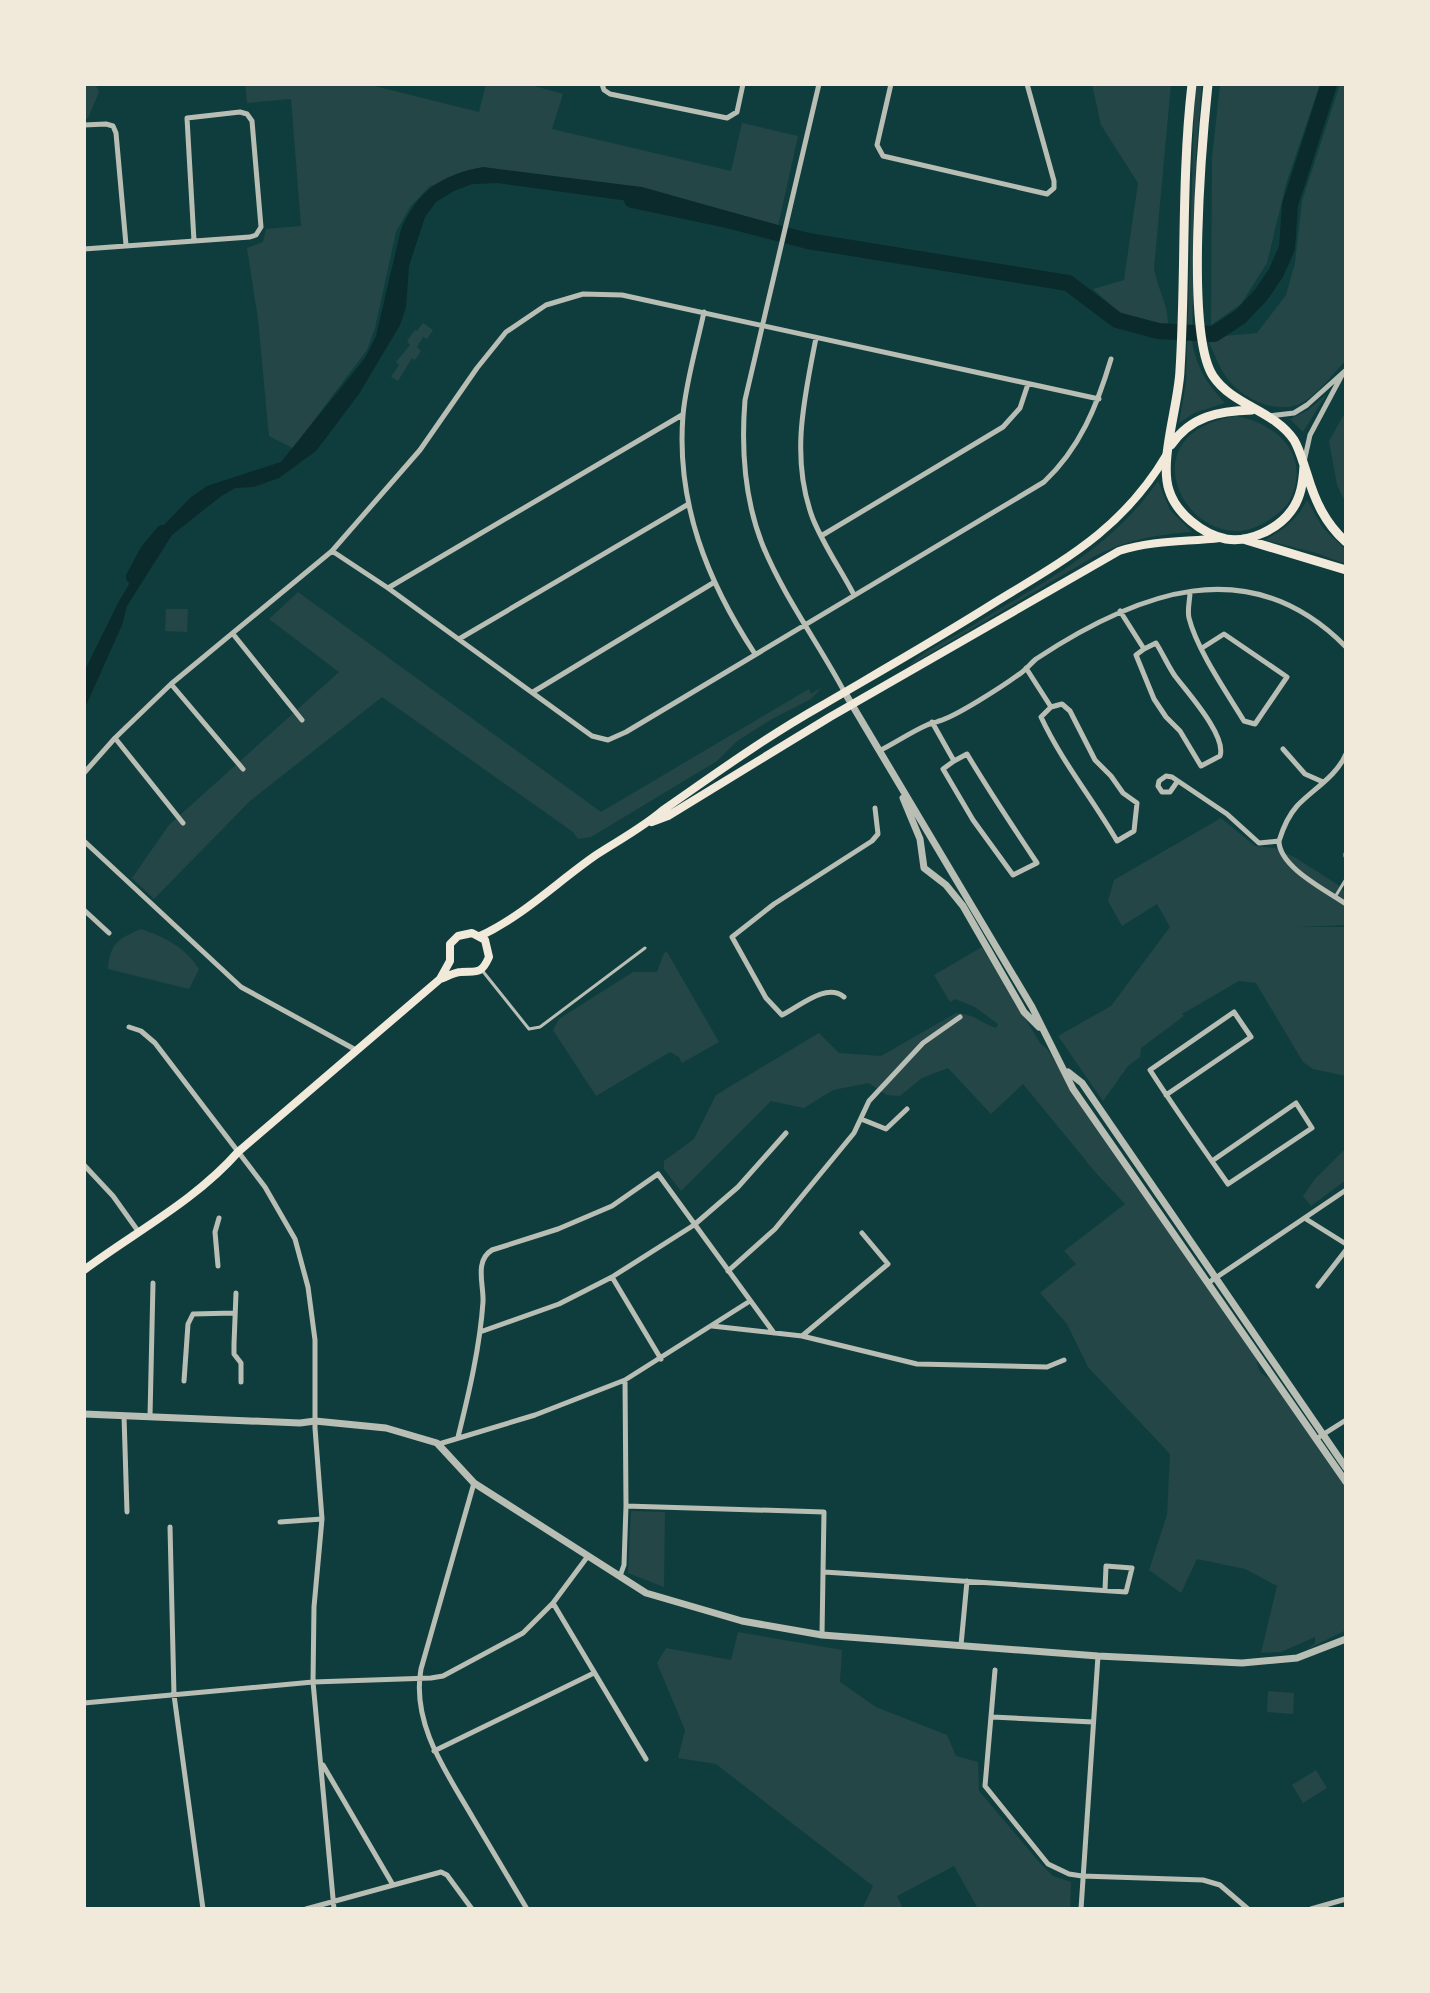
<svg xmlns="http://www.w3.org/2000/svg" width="1430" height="1993" font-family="'Open Sans',sans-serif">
  <rect width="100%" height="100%" fill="#0f3d3e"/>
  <path fill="#244646" d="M84,84H95L99,92L88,118L84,119Z
    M245,84H366L479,112L486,84H527L563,94L552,129L731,171L742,123L798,136L778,226L606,184L514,171L472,172L430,186L410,207L396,232L375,328L367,350L293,448L269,436L258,319L247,248L263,242L266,229L301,226L291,99L247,103Z
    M1092,84H1171L1154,269C1158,290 1168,304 1168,325L1121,314L1093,289L1124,280L1138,183L1101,125Z
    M1195,84H1202L1196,155L1192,341C1196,367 1207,384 1225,403L1194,413L1179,423L1186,383Z
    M1220,84H1320L1286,184L1267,263L1241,304L1211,325L1212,158Z
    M1340,84H1346V360C1334,373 1320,391 1305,401C1280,417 1243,400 1227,378C1219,368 1215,354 1209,343L1224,336L1257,333L1286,295L1295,263L1302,201Z
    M423,323L433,330L427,339L423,337L417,347L421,351L415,360L412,358L398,381L391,377L399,365L396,362L410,345L407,341L415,330L417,331Z
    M1326,395L1303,432L1290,419L1308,410Z
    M1346,411V504L1337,485L1329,441Z
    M1236,416C1276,423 1311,455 1291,498C1286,509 1274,517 1264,523C1195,564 1118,435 1236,416Z
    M1158,481L1170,510L1192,532C1154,535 1130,539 1095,556L909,666C922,651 952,638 970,627C1040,583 1110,551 1158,481Z
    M1307,500L1323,528L1346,550V564L1316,553L1265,540C1284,529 1297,520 1307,500Z
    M298,592L601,812L809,689L811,694L822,687L811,699L772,719L737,741L717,761L591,837L578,839L573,832L382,697L250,801L154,899L132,878L169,825L339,672L269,619Z
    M166,609H188L187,632L165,631Z
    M1221,818L1255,846L1274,848L1296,858L1338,885L1346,893V925L1298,927H1346V1076L1313,1069L1303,1062L1256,983L1239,981L1182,1014L1184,1016L1141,1048L1140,1057L1128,1066L1103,1101L1058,1036L1111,1006L1170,927L1157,904L1122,926L1108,901L1114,880Z
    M141,929C165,937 186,948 199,969L189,989L108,969C110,943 118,939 141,929Z
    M982,947L1040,1043L1047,1049L1118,1159L1257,1360C1257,1371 1262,1375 1271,1379L1346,1488V1630L1306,1650L1315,1643V1637L1281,1652L1261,1653L1277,1586L1245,1569L1197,1559L1181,1593L1149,1570L1167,1515L1170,1454L1088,1367L1067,1324L1040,1293L1076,1264L1064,1251L1125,1204L1096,1173L1023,1084L991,1114L948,1068L922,1078L900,1096L887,1095L869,1083L833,1090L804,1108L771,1101L681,1191L664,1169V1161L694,1139L716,1095L819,1033L839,1053L881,1056L956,1013C972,1013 981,1023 996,1028L998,1024L975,1007L955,999L950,1002L934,975Z
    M667,952L719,1042L682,1063L679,1057L670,1052L596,1096L553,1030L559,1019L633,972H657L664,953Z
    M1346,1148V1180L1311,1206L1303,1196L1315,1179Z
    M631,1511L665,1512L664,1587L628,1573Z
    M738,1632L842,1650L840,1682L876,1707L947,1735L956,1756L978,1762L979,1791L1040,1863L1053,1876L1071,1882L1070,1909H975L977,1907L954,1866L897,1896L903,1909H862L873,1886L716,1764L678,1758L685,1730L657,1663L666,1648L731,1660Z
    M1268,1691L1294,1693L1293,1714L1267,1712Z
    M1316,1770L1327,1788L1303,1803L1292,1785Z"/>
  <path fill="#0a2a2b" d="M483,167L642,187L774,224L772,234L694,210L498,183L472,184L454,191L436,202L425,217L409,266L406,307L400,325L359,394L316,451L279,478L253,487L235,488L220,497L172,535L127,606L122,625L84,710V672L117,605L162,527L190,498L207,486L281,462L365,358L376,336L401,229C418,190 443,174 483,167Z"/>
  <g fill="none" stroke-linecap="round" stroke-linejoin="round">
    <path stroke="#0a2a2b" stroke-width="16" d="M632,200L727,220L808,241L1068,283L1117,320L1158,331L1214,334L1240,317L1261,295L1276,273L1287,248L1290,205L1329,84
      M134,577L148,551L163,533"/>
    <path stroke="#b8beb3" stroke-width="3" d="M1335,897L1346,879
      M481,969L529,1029L540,1027L645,948"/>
    <path stroke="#b8beb3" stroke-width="5" d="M602,84L604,90L610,94L727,118L737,112L743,84
      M819,84L745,400C741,450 744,499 763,546C784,597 819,644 845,693
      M891,84L877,145L883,156L1047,194L1054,188V181L1027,84
      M84,125L106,124L113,126L116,133L126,245
      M84,249L250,237L256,235L261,227L252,121L247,114L240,112L187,118L194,241
      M704,312C697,345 686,381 683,415C676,503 707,581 755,654
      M816,338C804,399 790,459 813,519C824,546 841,570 854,595
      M1269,416L1294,413L1307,405L1346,370
      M1304,462L1310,435L1342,375
      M821,536L1003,427L1020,408L1028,384
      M332,551L388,588L592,736L608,740L626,732L1044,482C1080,448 1097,406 1111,359
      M388,588L682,415
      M1190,592C1190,600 1187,610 1189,618C1197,650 1227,693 1244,721L1255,724L1287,677L1224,634L1202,648
      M1120,611L1144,649L1136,655L1154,699L1166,717L1180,731L1201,766L1220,756C1227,736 1187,692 1175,676C1168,666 1163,654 1156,643L1144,649
      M233,634L302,720
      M459,639L687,505
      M1026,668L1051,707L1041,717C1062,762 1092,798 1117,841L1134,831L1137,803L1123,793L1111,776L1095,760L1070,711L1062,704L1051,707
      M171,684L243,769
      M533,692L713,583
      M932,722L954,761L943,769L973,820L1013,875L1037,863C1013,827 989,791 967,754L954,761
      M115,738L183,823
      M1283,749L1305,774L1323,782
      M879,751C895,743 911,732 927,725C931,723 935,723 939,721C955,717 1003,686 1018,675C1025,671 1030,664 1036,659C1136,593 1249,548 1346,647
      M84,773L115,738L171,684L332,551L420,450L477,368L506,332L546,305L583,294L622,295L1099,399
      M1177,782L1170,792H1162L1158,786L1159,781L1166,776L1172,777L1227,814L1259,843L1279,841C1283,828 1288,816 1297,806C1313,789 1336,777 1346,754
      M84,841L241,987L356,1050
      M1279,841C1279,867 1326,890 1346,904
      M1346,854V856
      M84,910L109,933
      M844,997C826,982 799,1007 782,1015L766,998L732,937L774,904L872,841L878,834L875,808
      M129,1027L141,1031L155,1043L265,1187L295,1239L308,1287L315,1340V1428L322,1519L314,1607L313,1682L334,1909
      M1166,1095L1251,1037L1234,1012L1150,1070C1175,1109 1202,1147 1228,1184L1312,1128L1296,1103L1212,1161
      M861,1119L886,1129L907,1109
      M84,1165L113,1196L138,1231
      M1306,1219L1346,1244
      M218,1266L215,1232L219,1218
      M728,1271L775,1229L854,1133L869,1101L923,1043L960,1017
      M612,1277L661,1359
      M1208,1283L1346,1190
      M1318,1286L1346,1250
      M236,1293L234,1344V1354L241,1363V1382
      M712,1326L802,1336L917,1364L1047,1367L1064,1360
      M480,1332L559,1304L612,1277L694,1225L738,1187L786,1133
      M802,1336L888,1264L862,1233
      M184,1381L188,1324L193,1314L234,1313
      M124,1416L127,1512
      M150,1416L153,1283
      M458,1437C469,1393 480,1346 483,1302C484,1285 474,1261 492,1250L558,1229L612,1206L658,1174L774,1333
      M1316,1439L1346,1420
      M439,1444L535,1415L625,1380L750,1301
      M474,1483L421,1669C411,1724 447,1773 473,1818C491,1848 509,1879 527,1909
      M626,1506L824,1512L822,1635
      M280,1522L322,1519
      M170,1527L174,1695L203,1909
      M824,1572L1126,1592L1132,1568L1106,1566L1105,1590
      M620,1576L624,1565L626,1506L625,1380
      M553,1603L646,1759
      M961,1645L967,1581
      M995,1670L985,1786L1048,1864L1069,1874L1082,1876L1203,1880L1220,1885L1248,1909
      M84,1703L313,1682L431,1678L443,1676L523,1633L553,1603L588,1556
      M992,1717L1093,1722
      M434,1751L594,1673
      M323,1765L393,1885
      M306,1909L441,1872L447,1875L472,1909
      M1081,1909L1098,1656
      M1311,1909L1346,1899"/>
    <path stroke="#b8beb3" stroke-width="7" d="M845,693L1032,1007L1073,1089L1346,1482
      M903,798L920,839L924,868L946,885L963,906L1024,1012L1039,1027
      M1068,1072L1082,1083L1346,1468
      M84,1414L300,1423L315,1421L386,1428L437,1443L474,1483L646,1593L742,1621L822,1635L1098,1656L1242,1663L1297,1658L1346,1639"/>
    <path stroke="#f1e9da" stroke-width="8" d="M652,822L668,816L830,717L1119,551C1153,540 1185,542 1220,538
      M480,936C523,916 557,882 596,855C619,840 642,828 663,810C715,774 766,737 821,706C879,672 937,639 994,603C1066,559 1123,529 1167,454
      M84,1270C135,1232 196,1200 238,1152L440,979L450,961V944L458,936L472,933L485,940L489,957C481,975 477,971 461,972C455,972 446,977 440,979"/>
    <path stroke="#f1e9da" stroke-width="9" d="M1192,84C1181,179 1186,274 1180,370C1179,403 1159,460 1169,490C1176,513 1202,534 1226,539C1249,543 1278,529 1291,511C1301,498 1303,482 1304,466
      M1208,84C1202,141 1185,333 1213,376C1233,406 1274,410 1294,440C1300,450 1303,463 1307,474C1315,501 1325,523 1346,542
      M1171,445C1191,416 1219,411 1252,410
      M1243,539L1346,570"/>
  </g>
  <rect width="1430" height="1993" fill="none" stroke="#f1e9da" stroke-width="172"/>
</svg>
